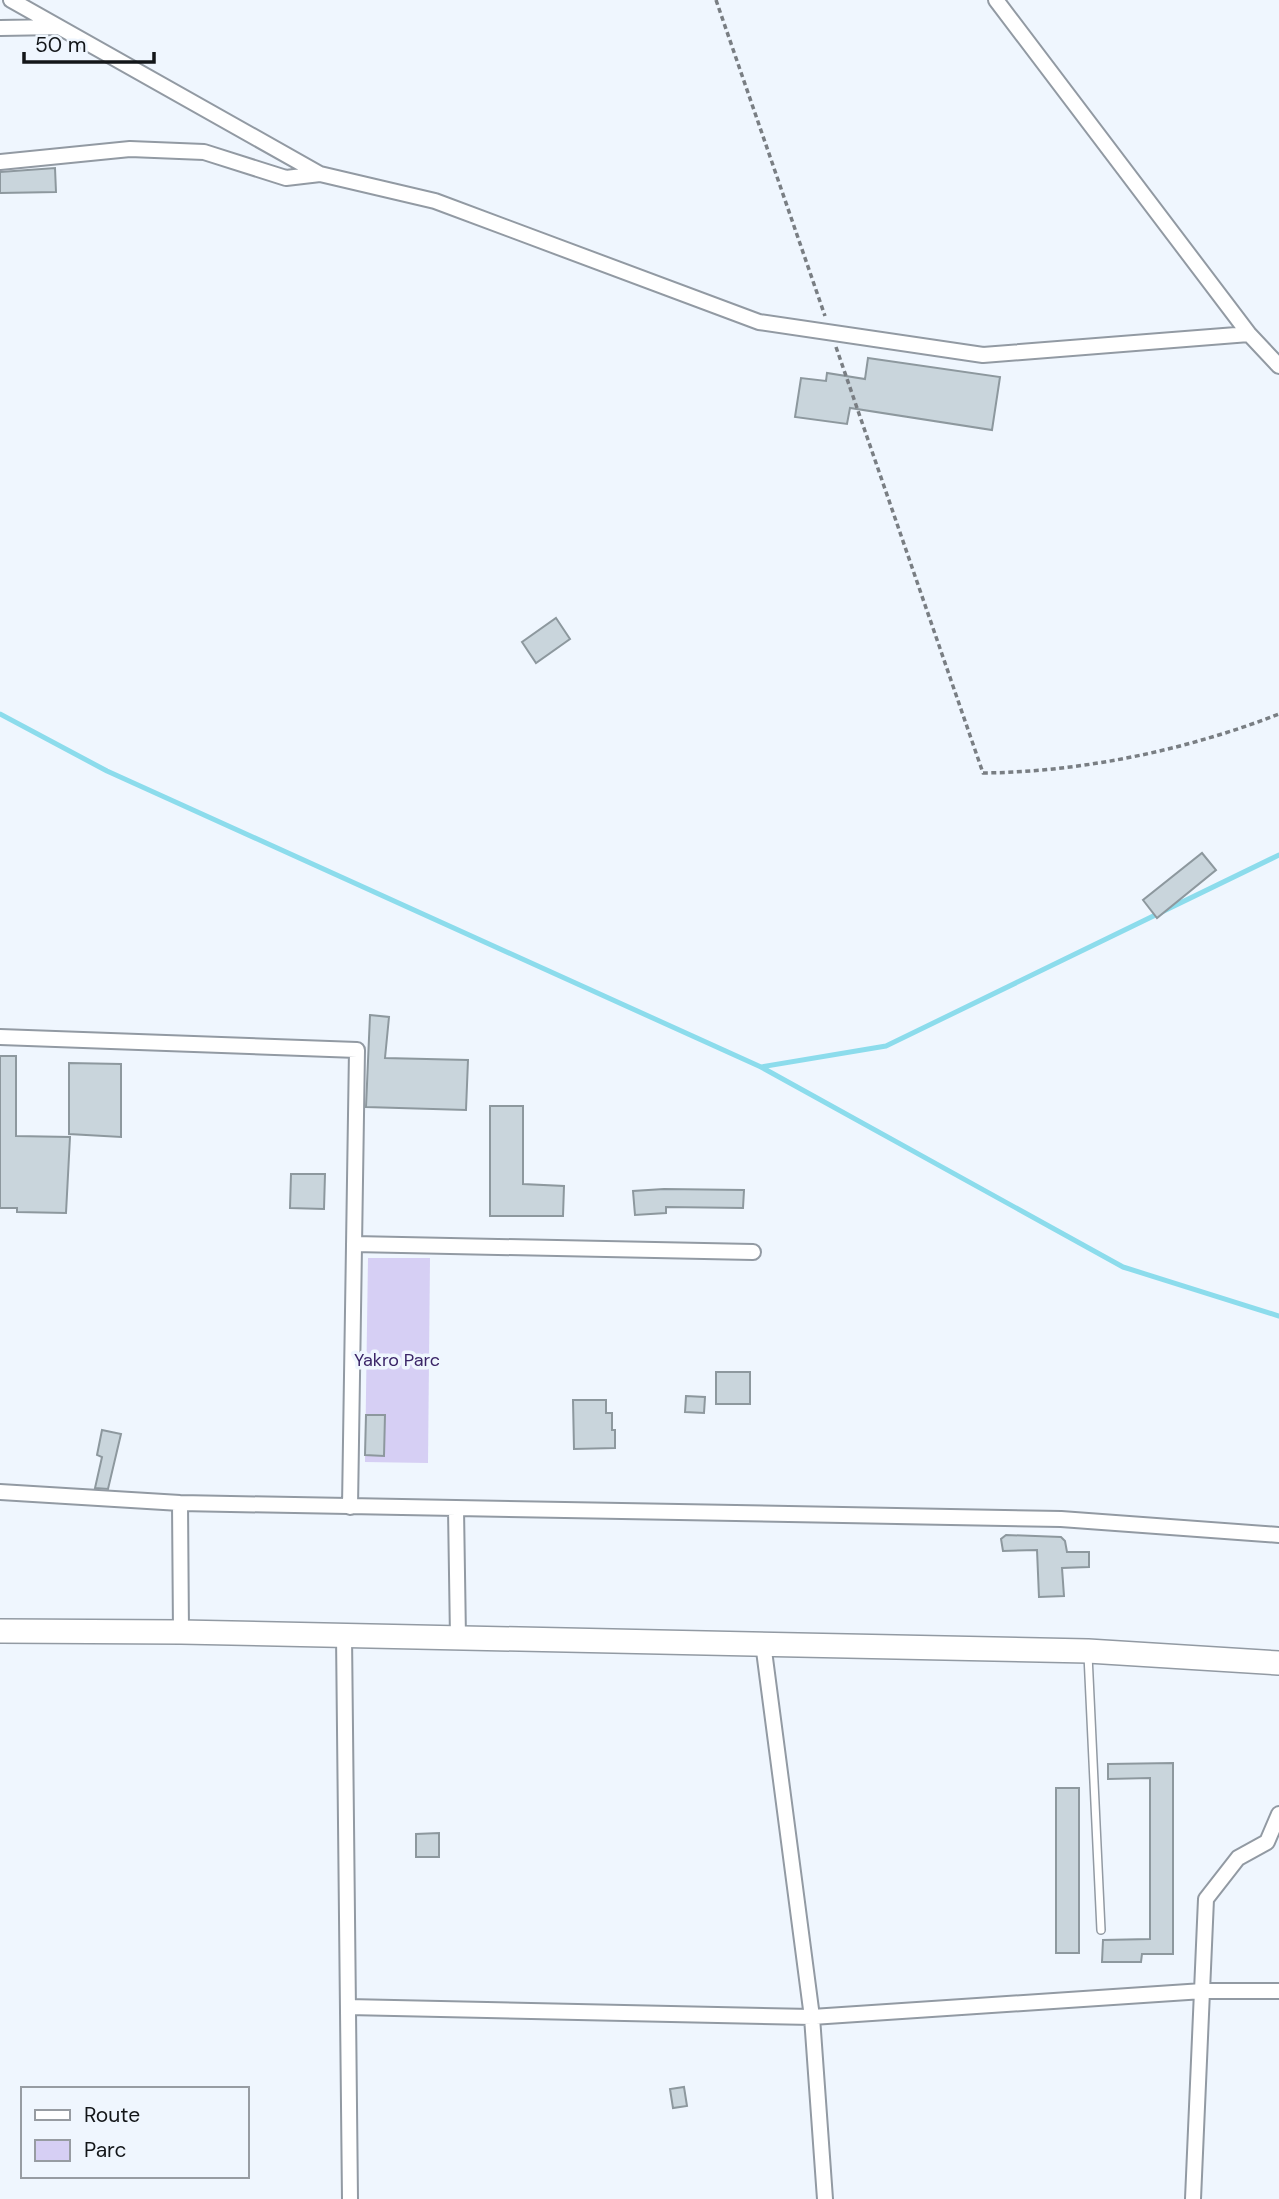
<svg xmlns="http://www.w3.org/2000/svg" width="1279" height="2199" font-family="'DM Sans',sans-serif">
  <rect width="100%" height="100%" fill="#eff6fe"/>
  <path fill="#d6cff4" d="M368,1258H430L428,1463L365,1462Z"/>
  <g fill="none" stroke-linecap="round" stroke-linejoin="round">
    <path stroke="#8cdcec" stroke-width="5" d="M0,714L107,771L761,1067L1123,1267L1279,1316
      M761,1067L886,1046L1279,855"/>
  </g>
  <path fill="#c9d5dc" stroke="#8d989e" stroke-width="2" d="M55,168L56,192L0,193V172Z
    M868,358L1000,377L992,430L850,408L847,424L795,417L801,378L826,381L827,373L865,379Z
    M556,618L570,639L536,663L522,642Z
    M1202,853L1216,870L1157,918L1143,900Z
    M370,1015L389,1017L385,1058L468,1060L466,1110L366,1107Z
    M0,1056H16V1136L70,1137L66,1213L17,1212V1208H0Z
    M69,1063L121,1064V1137L69,1134Z
    M490,1106H523V1184L564,1186L563,1216H490Z
    M291,1174H325L324,1209L290,1208Z
    M664,1189L744,1190L743,1208L666,1207V1213L635,1215L633,1191Z
    M716,1372H750V1404H716Z
    M686,1396L705,1397L704,1413L685,1412Z
    M573,1400H606V1413H612V1430H615V1448L574,1449Z
    M366,1415H385L384,1456L365,1455Z
    M102,1430L121,1434L108,1489L95,1488L102,1457L97,1455Z
    M1006,1535L1061,1537L1065,1541L1067,1552H1089V1567L1062,1568L1064,1596L1039,1597L1037,1550L1003,1551L1001,1539Z
    M1173,1763V1954H1142L1141,1962H1102L1103,1940L1150,1939V1778L1108,1779V1764Z
    M1056,1788H1079V1953H1056Z
    M439,1833V1857H416V1834Z
    M684,2087L687,2106L673,2108L670,2089Z"/>
  <g fill="none" stroke-linecap="round" stroke-linejoin="round">
    <g stroke="#929aa3" stroke-width="10">
      <path id="service" d="M1088,1655L1101,1930"/>
    </g>
    <g stroke="#929aa3" stroke-width="18">
      <path id="minor" d="M11,0L320,174
        M996,0L1249,334L1279,366
        M0,28L58,27
        M0,162L130,149L204,152L286,178L320,174L435,201L759,322L983,355L1249,334
        M0,1037L357,1050L350,1507
        M354,1244L753,1252
        M0,1492L180,1503L1061,1519L1279,1535
        M180,1503L181,1632
        M456,1509L458,1638
        M344,1635L350,2199
        M763,1643L812,2017L825,2199
        M348,2007L812,2017L1203,1991H1279
        M1193,2199L1206,1899L1238,1858L1267,1842L1279,1814"/>
    </g>
    <g stroke="#929aa3" stroke-width="26">
      <path id="trunk" d="M0,1631L181,1632L1088,1651L1279,1663"/>
    </g>
    <path stroke="#797e83" stroke-width="3.5" stroke-dasharray="5 3.5" stroke-linecap="butt" d="M716,0L825,316
      M836,347L983,773C1082,772 1187,750 1279,714"/>
    <use href="#service" stroke="#fff" stroke-width="7"/>
    <use href="#minor" stroke="#fff" stroke-width="14"/>
    <use href="#trunk" stroke="#fff" stroke-width="23"/>
  </g>
  <g text-anchor="middle" stroke-width="7" stroke-linejoin="round" paint-order="stroke">
    <g font-size="18" fill="#3a2467" stroke="#eff6fe">
      <text x="397" y="1366">Yakro Parc</text>
    </g>
  </g>
  <rect x="21" y="2087" width="228" height="91" fill="#eff6fe" stroke="#979ca2" stroke-width="2"/>
  <rect x="35" y="2110" width="35" height="10" fill="#ffffff" stroke="#979ca2" stroke-width="2"/>
  <text x="84" y="2122" font-size="21" fill="#131619">Route</text>
  <rect x="35" y="2140" width="35" height="21" fill="#d6cff4" stroke="#979ca2" stroke-width="2"/>
  <text x="84" y="2157" font-size="21" fill="#131619">Parc</text>
  <path d="M24 52v10h130v-10" fill="none" stroke="#131619" stroke-width="3.5"/>
  <text x="35" y="52" font-size="21" fill="#131619" stroke="#eff6fe" stroke-width="5" paint-order="stroke">50 m</text>
</svg>
